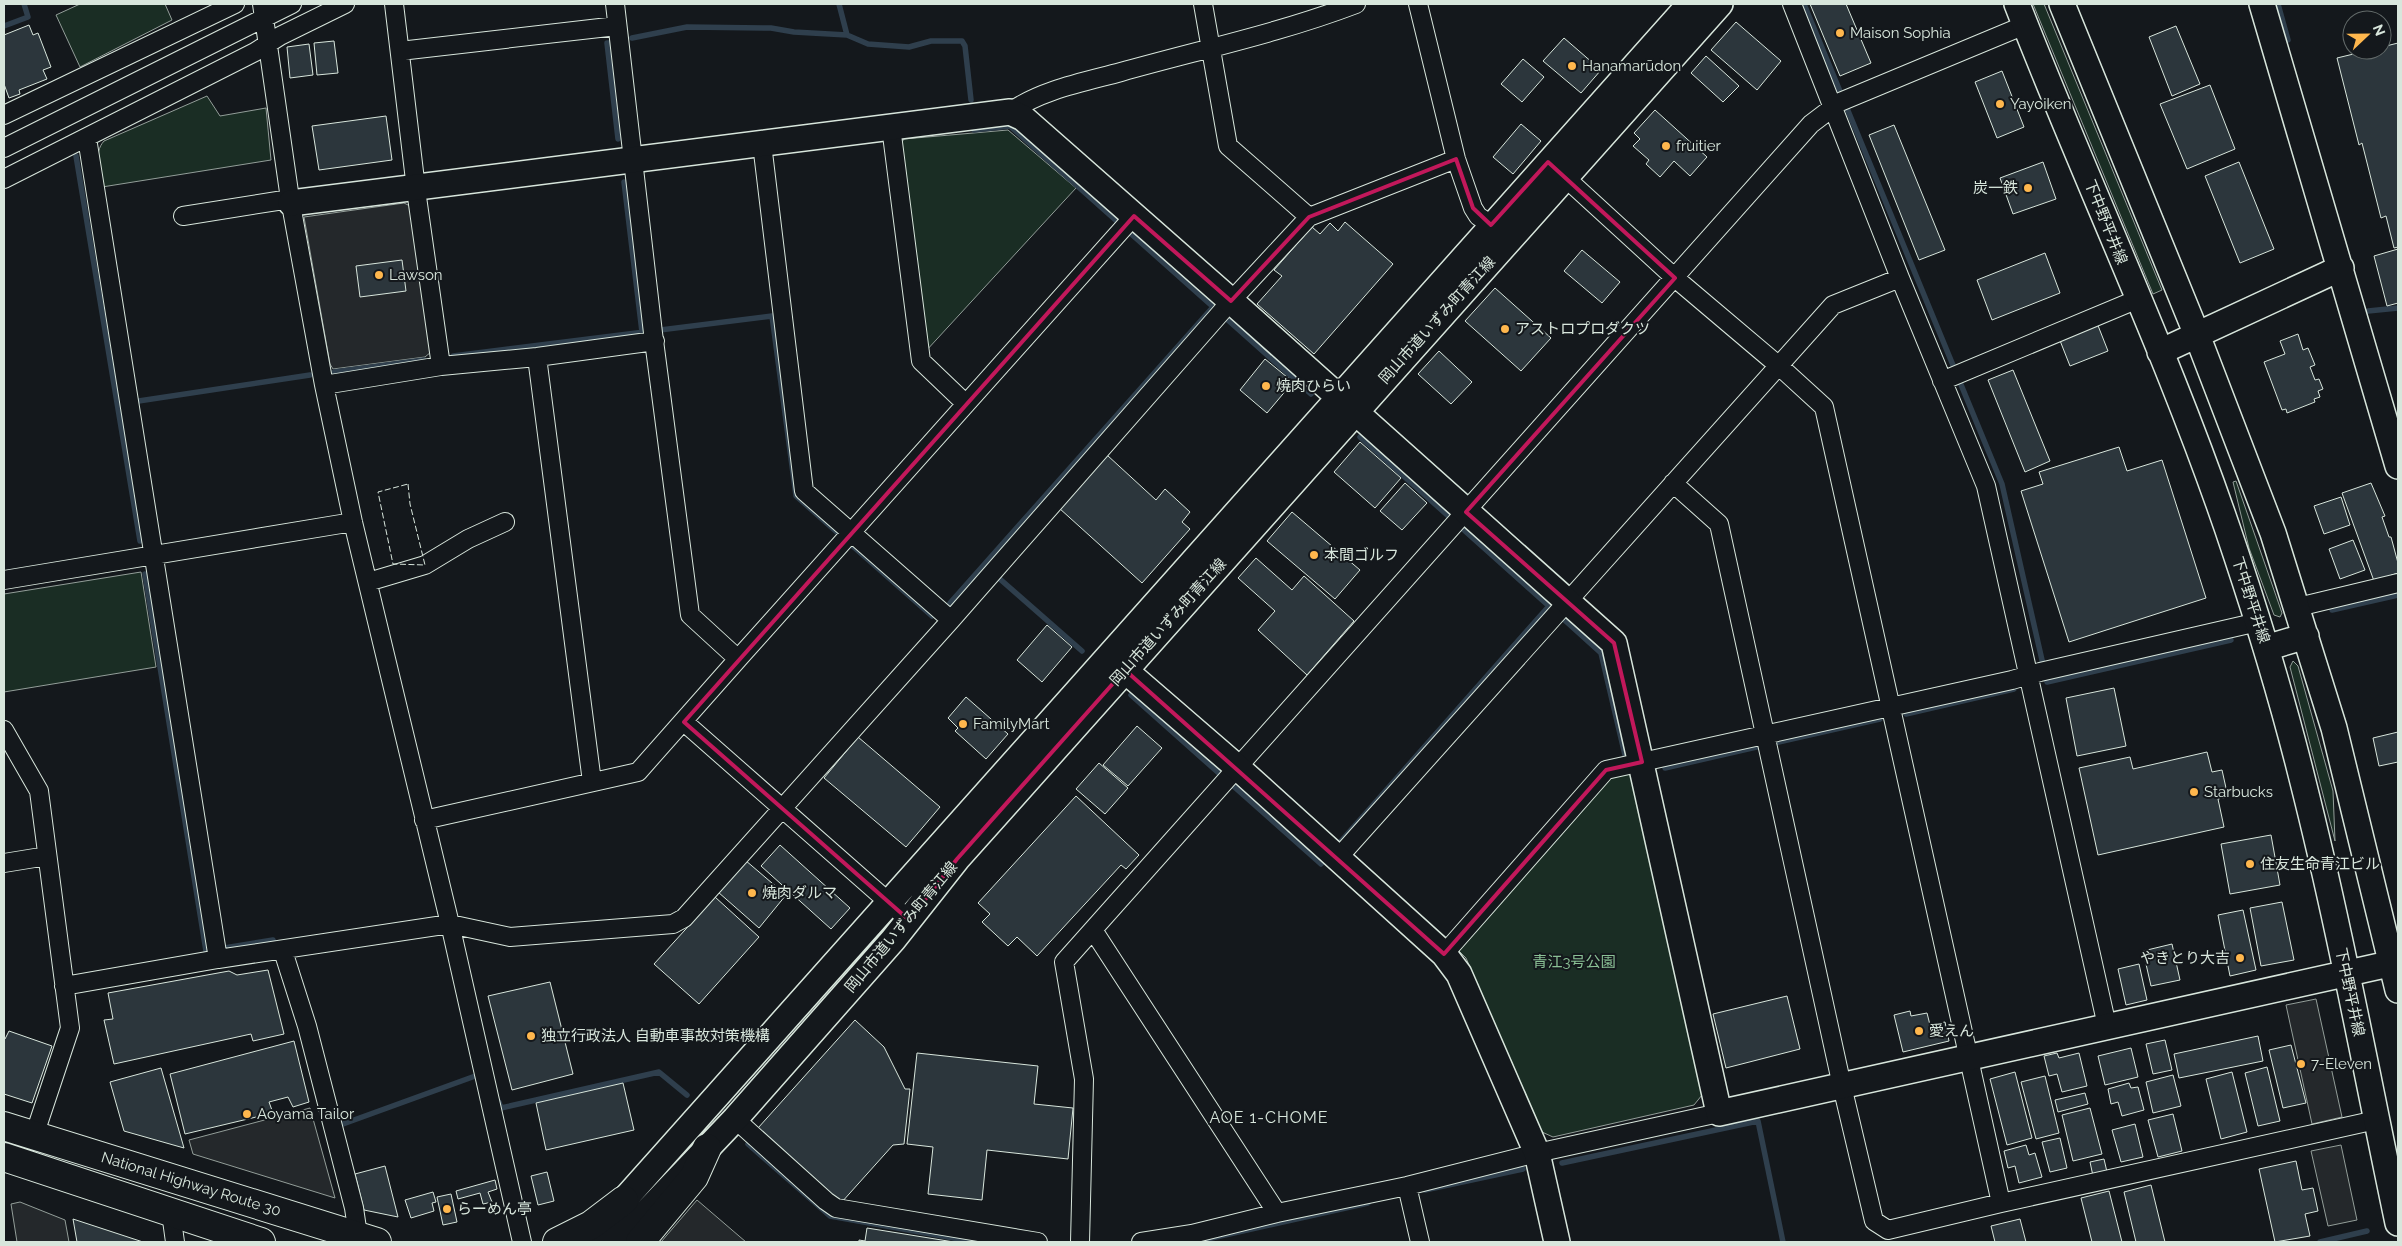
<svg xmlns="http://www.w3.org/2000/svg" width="2402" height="1246" font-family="Raleway,'Noto Sans JP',sans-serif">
  <rect width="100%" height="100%" fill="#14181c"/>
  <path fill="#1a2d24" stroke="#939e99" d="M80,4H165L172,20L80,67L56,15Z
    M2033,4H2044L2162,290L2153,294Z
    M207,96L220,116L266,108L271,160L102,187C100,172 93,153 104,141Z
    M1008,130L1076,188L925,352L900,145L904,139Z
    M2236,481L2282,613L2280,617L2274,615L2249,548L2233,482Z
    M141,572L156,667L4,692V594Z
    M2293,661L2298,666L2333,791L2335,841L2290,667Z
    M1624,772L1634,777L1702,1095L1694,1105L1553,1137L1542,1132L1466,958L1459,951L1460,943L1609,776Z"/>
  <path fill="#24282b" stroke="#939e99" d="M404,203L412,207L431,352L425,357L333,369L330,364L304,217Z
    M2316,999L2342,1117L2312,1124L2286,1005Z
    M310,1108L335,1198L193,1154L189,1140Z
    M2341,1145L2357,1220L2328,1226L2311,1151Z
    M697,1200L746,1242H661Z
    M20,1202L65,1220L69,1242H17L11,1204Z"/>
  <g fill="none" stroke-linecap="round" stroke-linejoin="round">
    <path stroke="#2f3f4d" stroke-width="5.5" d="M839,4L847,35
      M1804,4L2002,484L2047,682L2231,640
      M2278,4L2288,40
      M4,26L28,17L24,4
      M632,38L687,27L771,28L794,32L847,35L868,44L909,47L931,41H962L965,46L971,100
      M610,43H607L618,139
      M974,128V130L1010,126L1311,394
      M76,156L140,541
      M624,182L642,332
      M2368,311L2398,308
      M453,356L772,316L796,496L932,616
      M334,372L424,360
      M132,402L310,375
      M1360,437L1550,607
      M993,573L1082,651
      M145,574L206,951L273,940L274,944
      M950,603L1213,307
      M2332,610L2398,595
      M1559,615L1601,653L1625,755
      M1131,695L1321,864L1327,857
      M1906,714L2014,689
      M1665,768L1880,719
      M1335,848L1549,606
      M499,1102L501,1108L659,1072L687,1095
      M343,1124L478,1075
      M748,1144L830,1216L976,1242
      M1562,1163L1758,1121L1783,1242
      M1425,1190L1523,1169
      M1207,1239L1368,1203
      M2320,1242L2367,1231"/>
  </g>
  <path fill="#2c363c" stroke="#d8e6dc" d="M1810,4H1846L1871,63L1840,76Z
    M1736,22L1781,61L1757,90L1711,50Z
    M29,25L33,35L38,33L51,67L43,70L47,79L19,90L20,94L9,98L4,84V35Z
    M2176,26L2200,84L2172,96L2149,37Z
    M1564,38L1601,70L1581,93L1543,61Z
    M334,41L338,73L317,75L314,43Z
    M2398,43V247L2394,248L2386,216L2381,218L2362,143L2359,145L2337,58L2370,50H2382V47Z
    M309,44L313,75L290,78L287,47Z
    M1706,56L1739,86L1723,102L1691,73Z
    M1523,59L1544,77L1522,102L1501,84Z
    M2002,71L2024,127L1997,138L1975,82Z
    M2210,85L2235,149L2187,169L2160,104Z
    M1655,110L1707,157L1690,176L1674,161L1660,177L1646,164L1649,160L1633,146L1640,139L1634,133Z
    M386,116L392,160L319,170L312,126Z
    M1521,124L1541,141L1513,174L1493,157Z
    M1894,125L1945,250L1919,260L1869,135Z
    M2043,162L2056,199L2013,214L2000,178Z
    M2239,162L2274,249L2240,263L2205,176Z
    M1345,222L1393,264L1314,354L1257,304L1282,276L1274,270L1312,227L1320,234L1330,223L1338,231Z
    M2398,249V303L2387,306L2374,256Z
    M1582,250L1620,282L1602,303L1564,271Z
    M2045,253L2060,293L1992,320L1977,280Z
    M402,260L406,291L360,297L356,266Z
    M1495,288L1551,338L1521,371L1465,321Z
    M2097,323L2108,351L2070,366L2059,338Z
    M2298,334L2303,350L2308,348L2315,365L2310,367L2315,380L2319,379L2323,389L2318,391L2320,397L2314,399L2315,402L2287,413L2286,409L2282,410L2264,362L2285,354L2280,341Z
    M1439,351L1472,382L1451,404L1418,374Z
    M1265,359L1293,382L1267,413L1240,390Z
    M2013,370L2050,461L2025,472L1988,380Z
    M1360,442L1401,478L1375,508L1334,472Z
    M2119,447L2127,471L2162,460L2206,598L2069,642L2021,491L2043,484L2039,472Z
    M1107,455L1156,500L1165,489L1190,512L1182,522L1190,529L1142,583L1059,508Z
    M1405,483L1427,503L1402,530L1380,511Z
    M2371,483L2385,516L2382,517L2389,537H2391L2398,563V573L2374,581L2342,493Z
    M2341,497L2350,525L2324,534L2314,506Z
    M1292,512L1360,570L1335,599L1267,541Z
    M2353,540L2365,570L2340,579L2329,549Z
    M1256,558L1292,590L1304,576L1354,621L1307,675L1258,630L1275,611L1238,578Z
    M1047,625L1072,647L1042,682L1017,660Z
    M2114,688L2126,746L2077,756L2066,698Z
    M966,697L1008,734L986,759L955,731L958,728L948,718Z
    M1137,726L1162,748L1128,786L1103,765Z
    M2398,732V762L2379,766L2373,738Z
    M858,737L940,807L906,847L824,778Z
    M2207,752L2212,772L2222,770L2228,797L2218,799L2224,827L2098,855L2079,768L2130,757L2133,769Z
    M1099,763L1128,788L1105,814L1076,789Z
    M1076,796L1139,855L1126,869L1121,865L1037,956L1017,937L1008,946L982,922L990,914L978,903Z
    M2271,835L2280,885L2230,894L2221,844Z
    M780,845L850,908L831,929L761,866Z
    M745,860L786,895L759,928L718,892Z
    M715,897L759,937L699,1004L654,964Z
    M2282,902L2294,960L2261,966L2250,908Z
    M2243,910L2256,970L2230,976L2218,915Z
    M2172,944L2180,980L2151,986L2143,951Z
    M2139,964L2147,1000L2126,1005L2118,969Z
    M268,970L284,1034L253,1041L251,1034L114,1064L104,1020L113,1019L108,993L229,971L237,975Z
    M550,982L573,1074L512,1090L488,996Z
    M1787,996L1800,1049L1726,1068L1713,1014Z
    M1910,1011L1911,1016L1927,1013L1930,1025L1945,1022L1949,1041L1903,1052L1894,1015Z
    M855,1020L884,1047L905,1089H910L904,1144L893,1145L841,1203L758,1128Z
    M9,1031L52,1046L32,1103L4,1094V1039H5Z
    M2258,1036L2263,1061L2179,1078L2174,1054Z
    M2165,1040L2172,1070L2153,1074L2146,1044Z
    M294,1041L309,1102L293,1107L288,1097L269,1102L273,1113L185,1134L170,1074Z
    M2291,1045L2306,1103L2283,1108L2269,1050Z
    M2131,1048L2138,1077L2105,1085L2098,1056Z
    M917,1053L1038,1066L1034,1104L1073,1108L1068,1159L987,1150L982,1200L928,1194L933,1147L907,1144Z
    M2057,1053L2059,1058L2079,1053L2087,1086L2062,1092L2057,1074L2049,1076L2044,1056Z
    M2267,1067L2280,1121L2258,1126L2245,1073Z
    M161,1068L184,1148L124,1131L110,1082Z
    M2015,1072L2032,1138L2007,1145L1990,1079Z
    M2232,1072L2247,1132L2221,1139L2206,1079Z
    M2173,1075L2181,1106L2153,1113L2146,1082Z
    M2045,1076L2059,1133L2036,1139L2021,1082Z
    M623,1083L634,1130L546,1150L536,1103Z
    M2129,1083L2131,1088L2138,1087L2144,1110L2122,1116L2118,1102L2111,1104L2108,1089Z
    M2085,1093L2088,1104L2058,1112L2055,1100Z
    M2090,1108L2102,1154L2073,1161L2062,1115Z
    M2173,1114L2182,1151L2158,1157L2148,1120Z
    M2135,1124L2143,1157L2121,1162L2112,1130Z
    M2060,1138L2067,1168L2050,1172L2042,1142Z
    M2026,1145L2029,1155L2035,1153L2042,1177L2019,1183L2015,1166L2008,1168L2004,1151Z
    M2104,1159L2107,1172L2093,1176L2090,1162Z
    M2296,1161L2302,1190L2313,1188L2318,1211L2305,1214L2310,1236L2275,1242L2259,1169Z
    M385,1166L398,1217L364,1210L355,1174Z
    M547,1172L554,1201L538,1205L531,1176Z
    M495,1180L497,1189L488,1192L492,1202L483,1204L480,1193L458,1199L456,1191Z
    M2151,1185L2165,1242H2136L2124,1192Z
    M2109,1191L2122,1242H2092L2081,1198Z
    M433,1192L436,1202L432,1203L434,1211L411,1218L405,1200Z
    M451,1194L457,1222L443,1225L437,1197Z
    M73,1219L143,1242H77Z
    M2020,1219L2026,1242H1995L1991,1226Z
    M867,1228L954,1242H859V1240L865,1241Z"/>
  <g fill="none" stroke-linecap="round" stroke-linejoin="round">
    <g stroke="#d8e6dc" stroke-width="20">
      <path id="street" d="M262,4L290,199L324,385L353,522L450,924L522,1242
        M394,4L417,197L441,366
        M615,4L653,333L690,615L738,659L1134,216
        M1203,4L1228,146L1309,217
        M1418,4L1456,159L1473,208L1478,216L1491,225
        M1792,4L1900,278L1986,486L2107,1026
        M400,51L617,26
        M1010,112C1041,90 1084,82 1121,72C1199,50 1280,33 1356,4
        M4,115L235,4
        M891,127L921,361L966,404
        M87,138L218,959
        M762,144L804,491L951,620
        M4,148L292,4
        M1557,170L1675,278L1779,366L1824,407L2001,1203
        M4,179L255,52L280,36L345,4
        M183,216L290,199
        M537,357L592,782
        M1942,381L2138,299
        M324,385L441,366L537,357L655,341
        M1673,483L1719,524L1842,1086L1874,1221L1888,1230L2001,1203L2376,1120
        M4,580L353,522
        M368,582L425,565L468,539L505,522
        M2298,607L2398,583
        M684,722L909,920
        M4,730L39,791L70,1028L34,1136
        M424,820L638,772L738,659
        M1337,859L1833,305L1900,278
        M4,863L47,856
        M1093,930L1277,1213
        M283,951L307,1026L354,1208L359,1242
        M1444,954L1606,770L2012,680L2040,672L2258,622
        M64,986L218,959L450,924L510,937L673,924L684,918L951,620L1231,301L1309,217L1456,159
        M735,1119L826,1201L836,1208L1038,1242
        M1407,1186L1420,1242
        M171,1213L175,1242
        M1080,1242L1084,1079L1064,962L1811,124L1840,102L2025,25
        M1141,1242L1192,1234L1277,1213L1407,1186L1537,1153L1719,1113"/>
    </g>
    <g stroke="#d8e6dc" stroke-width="28">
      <path id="secondary" d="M2017,4C2088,187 2174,366 2236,554C2261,629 2284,705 2303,782C2340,928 2367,1076 2398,1223
        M2062,4L2197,335L2273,533L2334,728L2398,990
        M2262,4L2398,466
        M291,203L1010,112L1023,118L1231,301L1614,643L1719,1113L2398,962
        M2160,352L2341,268
        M2266,648L2306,636
        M1113,660L1238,768L1444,954L1459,974L1537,1153L1557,1242
        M590,1242L624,1200L1690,4
        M618,1242L735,1119L893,940L957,859L1720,4"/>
    </g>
    <g stroke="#d8e6dc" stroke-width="30">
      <path id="highway" d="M4,1126L377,1242
        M4,1157L261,1242
        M557,1242L591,1225L624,1200
        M640,1242L694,1177L707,1148"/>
    </g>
    <use href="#street" stroke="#14181c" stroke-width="18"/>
    <use href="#secondary" stroke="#14181c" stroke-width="25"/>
    <use href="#highway" stroke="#14181c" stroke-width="28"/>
    <path stroke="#d8e6dc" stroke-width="1" stroke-dasharray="6 2.5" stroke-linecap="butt" d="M408,484L410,504L425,565L393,564L378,492Z"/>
  </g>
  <path fill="none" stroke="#c2185b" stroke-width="4" stroke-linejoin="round" d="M1456,159L1473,208L1491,225L1548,162L1675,278L1466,512L1614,643L1642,762L1606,770L1444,954L1125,670L957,859L909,920L684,722L1134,216L1231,301L1309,217Z"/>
  <g fill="#ffb74d" stroke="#14181c" stroke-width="2">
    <circle cx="1840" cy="33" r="5"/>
    <circle cx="1572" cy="66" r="5"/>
    <circle cx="2000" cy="104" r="5"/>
    <circle cx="1666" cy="146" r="5"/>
    <circle cx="2028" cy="188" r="5"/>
    <circle cx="379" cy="275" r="5"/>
    <circle cx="1505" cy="329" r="5"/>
    <circle cx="1266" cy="386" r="5"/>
    <circle cx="1314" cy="555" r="5"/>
    <circle cx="963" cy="724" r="5"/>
    <circle cx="2194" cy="792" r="5"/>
    <circle cx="2250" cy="864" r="5"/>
    <circle cx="752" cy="893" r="5"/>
    <circle cx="2240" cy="958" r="5"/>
    <circle cx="1919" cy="1031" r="5"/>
    <circle cx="531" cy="1036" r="5"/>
    <circle cx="2301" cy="1064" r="5"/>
    <circle cx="247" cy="1114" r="5"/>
    <circle cx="447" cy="1209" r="5"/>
  </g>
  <g text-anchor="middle" stroke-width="4" stroke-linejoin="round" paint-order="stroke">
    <g font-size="15" fill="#d8e6dc" stroke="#14181c" text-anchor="start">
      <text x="1850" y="38">Maison Sophia</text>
      <text x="1582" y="71">Hanamarūdon</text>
      <text x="2010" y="109">Yayoiken</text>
      <text x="1676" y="151">fruitier</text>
      <text x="2018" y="193" text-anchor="end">炭一鉄</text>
      <text x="389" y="280">Lawson</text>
      <text x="1515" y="334">アストロプロダクツ</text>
      <text x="1276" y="391">焼肉ひらい</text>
      <text x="1324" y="560">本間ゴルフ</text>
      <text x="973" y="729">FamilyMart</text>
      <text x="2204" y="797">Starbucks</text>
      <text x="2260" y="869">住友生命青江ビル</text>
      <text x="762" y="898">焼肉ダルマ</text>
      <text x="2230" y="963" text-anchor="end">やきとり大吉</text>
      <text x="1929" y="1036">愛えん</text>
      <text x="541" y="1041">独立行政法人 自動車事故対策機構</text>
      <text x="2311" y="1069">7-Eleven</text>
      <text x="257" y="1119">Aoyama Tailor</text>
      <text x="457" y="1214">らーめん亭</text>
    </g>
    <g font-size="15" fill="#d8e6dc" stroke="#14181c">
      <text transform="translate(2106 222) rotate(68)" y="5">下中野平井線</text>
      <text transform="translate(1437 320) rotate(-48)" y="5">岡山市道いずみ町青江線</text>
      <text transform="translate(2251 600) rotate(72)" y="5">下中野平井線</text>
      <text transform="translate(1168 622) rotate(-48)" y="5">岡山市道いずみ町青江線</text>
      <text transform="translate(901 927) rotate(-50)" y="5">岡山市道いずみ町青江線</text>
      <text transform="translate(2350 992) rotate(78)" y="5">下中野平井線</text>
      <text transform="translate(191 1184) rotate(17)" y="5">National Highway Route 30</text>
    </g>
    <g font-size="15" fill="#8ac095" stroke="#14181c">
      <text x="1574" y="967">青江3号公園</text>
    </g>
    <g font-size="16" letter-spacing="1" fill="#d8e6dc" stroke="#14181c">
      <text x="1269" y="1123">AOE 1-CHOME</text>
    </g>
  </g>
  <rect width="2402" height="1246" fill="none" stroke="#d8e6dc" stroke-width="10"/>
  <g transform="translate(2367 35) rotate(68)"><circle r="24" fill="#14181c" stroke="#626a69"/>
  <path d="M0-4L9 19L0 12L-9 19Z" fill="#ffb74d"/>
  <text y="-8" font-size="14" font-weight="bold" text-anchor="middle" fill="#d8e6dc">N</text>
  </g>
</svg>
